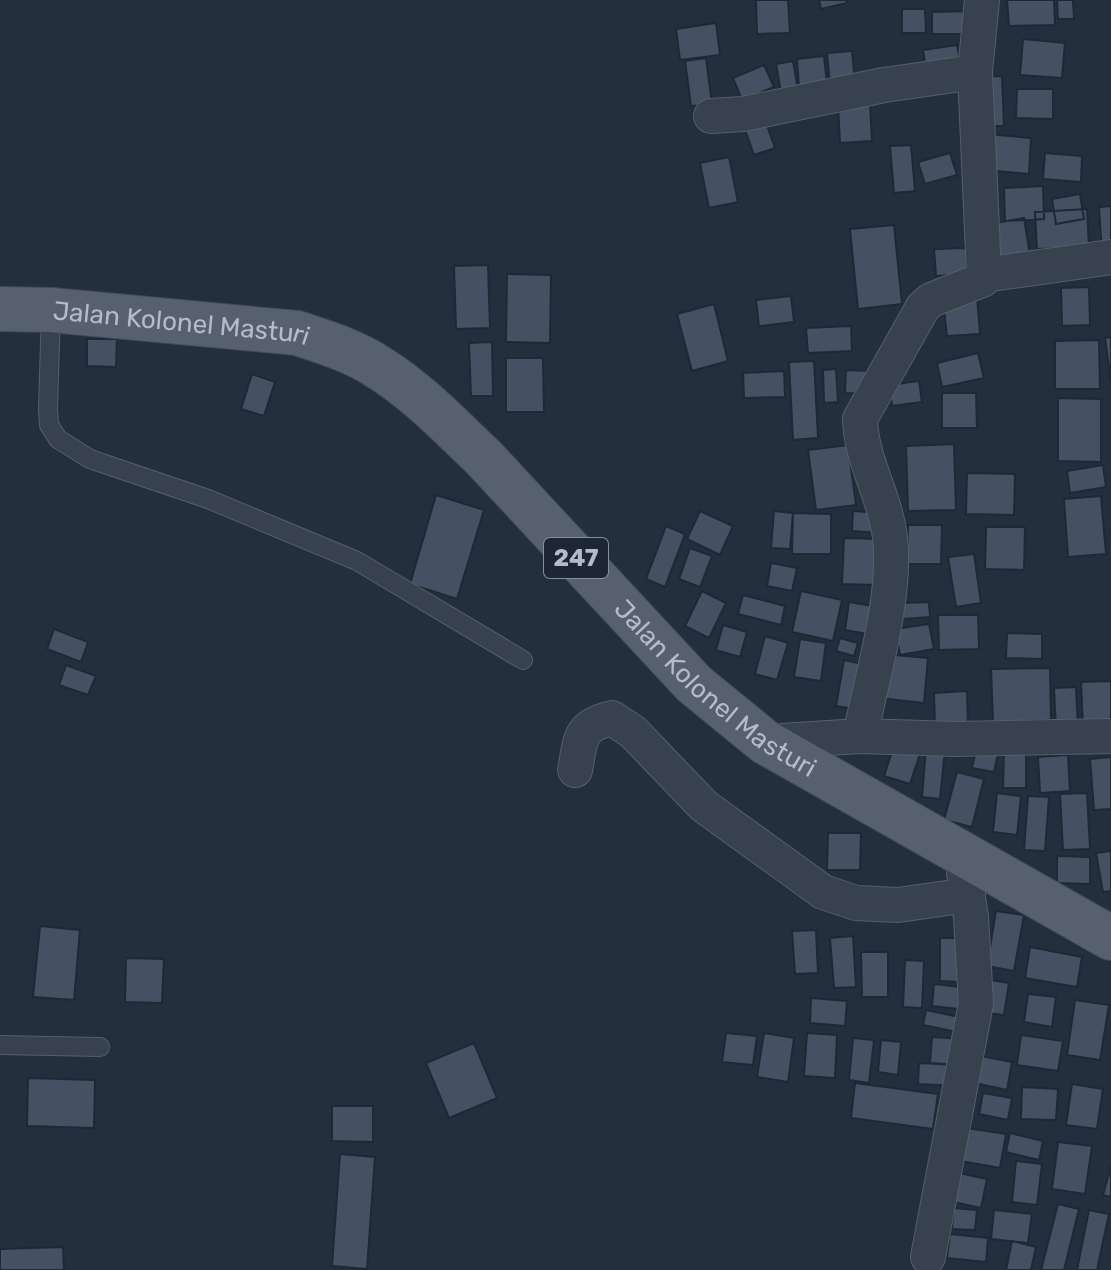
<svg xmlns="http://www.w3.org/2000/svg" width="1111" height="1270" font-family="Rubik,sans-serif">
  <rect width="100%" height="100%" fill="#242f3e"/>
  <path fill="#455162" stroke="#1f2835" stroke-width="2" d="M756,0H788L790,33L757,34Z
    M819,0H846L847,3L821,9Z
    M1007,0H1054L1055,25L1009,26Z
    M1057,0H1073L1074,19H1058Z
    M902,9H925L926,33H902Z
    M970,11V34H932V12Z
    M716,23L720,55L680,60L676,29Z
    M1023,39L1065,43L1062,78L1020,75Z
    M957,45L962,72L927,76L923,50Z
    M852,51L855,83L830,86L827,53Z
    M824,56L827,84L799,87L797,59Z
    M706,58L712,104L691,106L685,61Z
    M793,61L799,95L782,98L776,64Z
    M764,65L774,87L742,100L733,78Z
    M1002,76L1004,126H985L984,77Z
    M1017,89H1053V119L1016,118Z
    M870,104L872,141L840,143L838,105Z
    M763,114L775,148L754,155L742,121Z
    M987,134L1031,138L1029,174L984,170Z
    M911,145L915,191L894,193L890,146Z
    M950,153L957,175L925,184L918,162Z
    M1045,153L1082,156L1081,182L1043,179Z
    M729,157L738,202L709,208L700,163Z
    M1043,186L1044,219L1005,221L1004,188Z
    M1080,194L1084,219L1056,224L1052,199Z
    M1111,206V253L1102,254L1099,207Z
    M1087,209L1089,247L1037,249L1035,212Z
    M1024,218L1031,261L991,267L984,225Z
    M894,225L902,304L858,309L850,229Z
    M966,248L967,274L936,276L934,249Z
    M488,265L490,328L456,329L454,266Z
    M507,274L551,275L550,343L506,342Z
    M1089,287L1090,325L1062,326L1061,288Z
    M791,296L794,322L759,326L756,300Z
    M977,297L980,334L947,336L943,300Z
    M714,304L728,361L692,371L677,314Z
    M851,326L852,351L808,353L806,328Z
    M1111,337V382L1105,338Z
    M87,339H117L116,367L87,366Z
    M1099,340L1100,389H1055V341Z
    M492,342L493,396H471L469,343Z
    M978,353L984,378L942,387L937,363Z
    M506,358H543L544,412H506Z
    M814,361L818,438L793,440L789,362Z
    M836,369L838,402L824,403L823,370Z
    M846,370L873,371L872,394L845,393Z
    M784,371L785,397L744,398L743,373Z
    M252,374L275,382L264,416L241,409Z
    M919,381L922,402L892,406L889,385Z
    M942,393H976L977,428H942Z
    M1058,398L1101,399V462L1058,461Z
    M954,444L956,510L908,511L906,446Z
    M848,445L856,505L816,510L808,450Z
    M1103,465L1106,487L1070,493L1067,471Z
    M967,473L1015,474L1014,515L966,514Z
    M436,495L484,510L457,599L410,584Z
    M1101,496L1106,554L1068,557L1064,499Z
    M700,511L733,526L720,555L687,539Z
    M774,511L793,513L790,549L771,548Z
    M853,511L882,513L881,533L852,531Z
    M793,513L831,514V554H792Z
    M908,525H942L941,564H907Z
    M666,526L685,534L665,587L646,579Z
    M986,527H1025L1024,570L985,569Z
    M844,538L878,539L877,585L842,584Z
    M690,548L712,556L700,587L679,579Z
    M974,554L981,603L956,607L948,557Z
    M771,563L797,568L792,591L767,586Z
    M702,591L726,603L709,638L685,626Z
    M801,591L842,600L833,641L792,632Z
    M743,595L785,606L781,625L738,614Z
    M849,602L884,608L879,636L845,630Z
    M929,602L930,617L903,619V603Z
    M938,615H978L979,649L939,650Z
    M929,624L934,649L900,655L895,629Z
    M723,625L747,632L740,657L716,650Z
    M54,629L88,642L81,662L47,649Z
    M1007,633L1042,634V659L1006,658Z
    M765,636L788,643L777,680L755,674Z
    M840,638L858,643L854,656L836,651Z
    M800,639L826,643L821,681L794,677Z
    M883,654L928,658L924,703L879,698Z
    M844,660L867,665L859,710L836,706Z
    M66,665L96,676L88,695L59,685Z
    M1050,668L1051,720L993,722L991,669Z
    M1111,681V726L1083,727L1081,682Z
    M1076,687L1078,728L1056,730L1054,688Z
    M967,691L968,726L935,727L934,693Z
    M895,743L921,751L910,784L884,776Z
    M926,748L945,750L940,799L922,797Z
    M976,750L998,754L994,772L972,768Z
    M1004,751H1026V788H1003Z
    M1068,755L1070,791L1040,793L1038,757Z
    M1111,757V809L1094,810L1090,759Z
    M957,772L984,779L972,827L944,820Z
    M997,793L1021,796L1017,835L993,832Z
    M1087,793L1090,849L1063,850L1060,794Z
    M1028,796L1049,797L1045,851L1024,850Z
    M828,833H861L860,870H827Z
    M1111,851V891L1103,892L1096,853Z
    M1057,856L1090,857V884L1057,883Z
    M996,911L1024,915L1014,971L987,966Z
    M40,926L80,930L74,1000L33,997Z
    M816,930L818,973L795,974L792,931Z
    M853,936L856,987L834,988L830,938Z
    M940,938H960V982L940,981Z
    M1030,947L1082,957L1077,987L1025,978Z
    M861,952H888V997H862Z
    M126,958L164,959L162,1003L125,1002Z
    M905,960L924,961L922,1008L903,1007Z
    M991,980L1009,983L1004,1015L986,1013Z
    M934,984L960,987L959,1009L932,1006Z
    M1028,994L1056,997L1052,1027L1024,1022Z
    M811,998L847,1001L845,1026L810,1023Z
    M1075,1000L1109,1005L1100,1060L1067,1055Z
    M926,1010L959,1017L957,1032L923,1025Z
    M726,1033L757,1036L753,1065L722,1062Z
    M764,1033L794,1038L788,1082L757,1077Z
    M807,1033L837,1035L835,1078L804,1076Z
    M1021,1035L1063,1041L1058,1071L1017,1065Z
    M932,1037L964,1039L962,1065L930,1063Z
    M853,1038L874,1040L869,1083L849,1080Z
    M881,1040L901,1042L898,1075L878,1072Z
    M474,1043L497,1098L449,1118L426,1063Z
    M976,1055L1012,1062L1007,1090L970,1082Z
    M919,1063L958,1065L957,1086L918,1084Z
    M28,1078L95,1080L94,1128L27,1126Z
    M855,1083L938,1094L933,1129L851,1118Z
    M1072,1084L1103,1089L1097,1129L1066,1125Z
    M1022,1087L1058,1089L1056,1120L1021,1119Z
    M983,1093L1012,1098L1008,1120L979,1114Z
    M332,1106H373V1142L332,1141Z
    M960,1127L1006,1134L1000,1168L955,1160Z
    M1010,1133L1043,1141L1039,1160L1006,1152Z
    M1058,1142L1092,1146L1085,1194L1052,1189Z
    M340,1154L375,1157L367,1269L332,1266Z
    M1016,1161L1042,1164L1037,1205L1012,1202Z
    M1111,1166V1197L1103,1195Z
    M959,1173L987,1179L981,1208L953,1202Z
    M1058,1204L1079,1209L1064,1270H1041Z
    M954,1208L977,1210L975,1230L952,1229Z
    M994,1210L1032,1214L1028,1243L991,1239Z
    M1089,1210L1109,1214L1097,1270H1077Z
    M950,1234L988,1238L986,1262L947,1258Z
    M1012,1241L1036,1247L1031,1270H1006Z
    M63,1247L64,1270H0V1249Z"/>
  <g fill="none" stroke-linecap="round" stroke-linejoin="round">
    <g stroke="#565f6c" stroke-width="20">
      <path id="lane" d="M51,310L48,409L49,425L58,439L90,459L208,499L357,561L523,660
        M0,1045L100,1047"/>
    </g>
    <g stroke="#565f6c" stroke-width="36">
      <path id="street" d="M711,116L743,114L884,85L975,72
        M984,275L1111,257
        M860,736C872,678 897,595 890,537C885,496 861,460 860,419L923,307L931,300L982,280L984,275L975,72L982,0
        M765,742L860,736L955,739L1111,736
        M575,770C581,739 578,726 612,718L633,732L704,806L823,892L856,903L898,905L968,895
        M928,1257L976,1003L971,917L964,873"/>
    </g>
    <g stroke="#414a57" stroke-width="46">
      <g id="primary">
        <path id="s1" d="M0,309L51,310L297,333C324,342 354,351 378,367C417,391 450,426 483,457L694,684L765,742L1111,938"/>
      </g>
    </g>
    <use href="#lane" stroke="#38414e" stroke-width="18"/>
    <use href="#street" stroke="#38414e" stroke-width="34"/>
    <use href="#primary" stroke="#56606e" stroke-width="44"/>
  </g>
  <g text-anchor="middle" stroke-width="8" stroke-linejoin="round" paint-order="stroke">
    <rect fill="#1d2633" stroke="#878f9c" stroke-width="2" x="544" y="538" width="64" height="40" rx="6"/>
    <g font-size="24" font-weight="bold" fill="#b4bcc9">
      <text x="576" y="566">247</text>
    </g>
    <g font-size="26" fill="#b4bcc9" stroke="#1d2633">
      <text dy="9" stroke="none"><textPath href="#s1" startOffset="182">Jalan Kolonel Masturi</textPath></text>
      <text dy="9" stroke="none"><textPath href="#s1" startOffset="854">Jalan Kolonel Masturi</textPath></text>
    </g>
  </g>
</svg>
